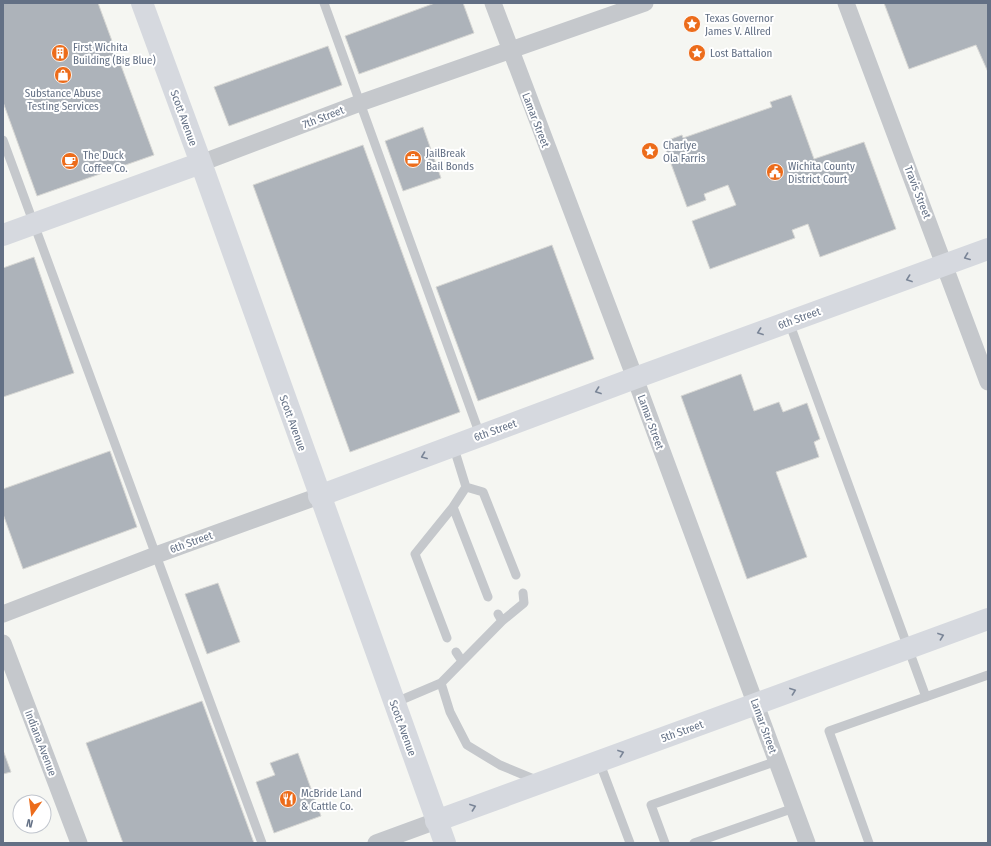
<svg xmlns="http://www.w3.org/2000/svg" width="991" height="846" font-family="'Fira Sans Condensed',sans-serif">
  <rect width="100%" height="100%" fill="#f5f6f2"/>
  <path fill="#adb3ba" stroke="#d7d7d4" d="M3,3H98L154,155L37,196L3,102Z
    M435,3H463L474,33L359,74L345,36Z
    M884,3H988V72L976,45L909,69Z
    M328,46L342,85L229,126L214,87Z
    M791,95L814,159L864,142L896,229L820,257L808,224L792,230L795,238L710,269L692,221L736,205L728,185L704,194L706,200L687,207L663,142L682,135L683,138L772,107L770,102Z
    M423,127L441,178L403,191L385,141Z
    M363,145L460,412L350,452L253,185Z
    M552,245L594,359L478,401L436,287Z
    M34,257L74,373L3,397V268Z
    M741,374L754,411L779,402L783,412L807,403L820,439L814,442L819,457L776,472L807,557L747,579L681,396Z
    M110,451L137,527L23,569L3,514V489Z
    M218,583L240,642L207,654L185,594Z
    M202,701L254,843H123L86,743Z
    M3,750L11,772L3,774Z
    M298,753L321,816L274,833L256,782L275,775L270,763Z"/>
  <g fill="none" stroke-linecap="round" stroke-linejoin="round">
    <path stroke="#c5c8cc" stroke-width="9" d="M324,3L480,435
      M3,140L262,843
      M789,322L926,697
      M453,445L466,487L453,507L488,597
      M466,487L483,492L516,575
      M502,621L524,603L523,593
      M447,638L415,554L453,507
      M456,652L462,661
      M441,683L450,712L467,745L500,765L536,780
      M394,703L441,683L502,621L498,614
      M599,761L630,843
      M665,843L651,805L777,761
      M694,843L794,808
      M869,843L829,731L988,675"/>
    <path stroke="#c5c8cc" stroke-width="17" d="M493,3L635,378L807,843
      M846,3L988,382
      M201,163L360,103L645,3
      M3,614L156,555L319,496
      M3,643L79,843
      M376,843L436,821"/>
    <path stroke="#d6d9df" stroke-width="22" d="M142,3L201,163L445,843
      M3,235L201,163
      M319,496L635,378L988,249
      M436,821L988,619"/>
  </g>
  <defs><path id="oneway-chevron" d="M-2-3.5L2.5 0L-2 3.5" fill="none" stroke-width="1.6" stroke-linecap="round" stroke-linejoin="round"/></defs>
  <g stroke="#7a8597">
    <use href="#oneway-chevron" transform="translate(967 257) rotate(159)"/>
    <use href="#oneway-chevron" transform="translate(909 279) rotate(160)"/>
    <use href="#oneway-chevron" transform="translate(760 332) rotate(160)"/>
    <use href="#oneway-chevron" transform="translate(598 391) rotate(160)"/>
    <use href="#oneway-chevron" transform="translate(424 456) rotate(159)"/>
    <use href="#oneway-chevron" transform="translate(941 636) rotate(-20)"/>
    <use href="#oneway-chevron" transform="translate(793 691) rotate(-20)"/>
    <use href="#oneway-chevron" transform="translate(621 753) rotate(-20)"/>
    <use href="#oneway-chevron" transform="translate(473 807) rotate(-20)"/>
  </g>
  <defs>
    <g id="sight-disc" transform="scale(0.9)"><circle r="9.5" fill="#ec6c1b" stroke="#fff"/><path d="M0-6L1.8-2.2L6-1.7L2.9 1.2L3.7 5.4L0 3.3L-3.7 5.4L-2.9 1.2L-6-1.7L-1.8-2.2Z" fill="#fff"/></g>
    <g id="building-disc" transform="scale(0.9)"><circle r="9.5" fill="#ec6c1b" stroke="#fff"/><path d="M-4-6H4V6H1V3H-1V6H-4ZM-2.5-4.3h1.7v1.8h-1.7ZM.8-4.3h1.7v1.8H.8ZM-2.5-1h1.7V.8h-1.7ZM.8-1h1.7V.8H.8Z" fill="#fff"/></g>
    <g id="shop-disc" transform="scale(0.9)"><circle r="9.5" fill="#ec6c1b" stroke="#fff"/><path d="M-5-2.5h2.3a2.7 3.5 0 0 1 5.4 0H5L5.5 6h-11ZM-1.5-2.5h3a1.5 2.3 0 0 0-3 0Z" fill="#fff"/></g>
    <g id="office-disc" transform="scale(0.9)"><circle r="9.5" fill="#ec6c1b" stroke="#fff"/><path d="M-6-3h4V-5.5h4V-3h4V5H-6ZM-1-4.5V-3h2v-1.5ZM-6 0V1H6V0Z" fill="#fff"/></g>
    <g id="cafe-disc" transform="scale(0.9)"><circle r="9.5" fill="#ec6c1b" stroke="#fff"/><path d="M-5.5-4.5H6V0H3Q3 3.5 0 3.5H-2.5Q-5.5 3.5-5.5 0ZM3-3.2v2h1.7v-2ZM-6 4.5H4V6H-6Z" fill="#fff"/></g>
    <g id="civic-disc" transform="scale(0.9)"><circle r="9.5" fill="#ec6c1b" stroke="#fff"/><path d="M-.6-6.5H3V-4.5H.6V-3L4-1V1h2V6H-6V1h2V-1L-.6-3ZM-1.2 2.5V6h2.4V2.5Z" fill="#fff"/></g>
    <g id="restaurant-disc" transform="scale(0.9)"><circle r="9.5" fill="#ec6c1b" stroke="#fff"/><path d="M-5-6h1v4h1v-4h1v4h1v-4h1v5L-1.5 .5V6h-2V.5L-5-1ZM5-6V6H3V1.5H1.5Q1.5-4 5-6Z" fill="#fff"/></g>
  </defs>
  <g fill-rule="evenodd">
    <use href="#sight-disc" x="692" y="24"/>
    <use href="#building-disc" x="60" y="53"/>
    <use href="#sight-disc" x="697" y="53"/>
    <use href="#shop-disc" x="63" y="75"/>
    <use href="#sight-disc" x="650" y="151"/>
    <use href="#office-disc" x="413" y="159"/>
    <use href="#cafe-disc" x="70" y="161"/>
    <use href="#civic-disc" x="775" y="172"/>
    <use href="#restaurant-disc" x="288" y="799"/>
  </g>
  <g text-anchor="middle" stroke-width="4" stroke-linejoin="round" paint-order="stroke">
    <g font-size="11" fill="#637085" stroke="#fff" text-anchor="start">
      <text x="705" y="22">Texas Governor<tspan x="705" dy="13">James V. Allred</tspan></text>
      <text x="73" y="51">First Wichita<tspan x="73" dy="13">Building (Big Blue)</tspan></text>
      <text x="710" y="57">Lost Battalion</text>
      <text x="63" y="97" text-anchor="middle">Substance Abuse<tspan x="63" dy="13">Testing Services</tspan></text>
      <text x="663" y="149">Charlye<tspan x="663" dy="13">Ola Farris</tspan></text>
      <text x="426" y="157">JailBreak<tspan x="426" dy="13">Bail Bonds</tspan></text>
      <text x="83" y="159">The Duck<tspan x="83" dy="13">Coffee Co.</tspan></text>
      <text x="788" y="170">Wichita County<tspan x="788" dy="13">District Court</tspan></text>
      <text x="301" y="797">McBride Land<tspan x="301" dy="13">&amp; Cattle Co.</tspan></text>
    </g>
    <g font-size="11" fill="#637085" stroke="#fff">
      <text transform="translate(323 117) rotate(-21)" y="4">7th Street</text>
      <text transform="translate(184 118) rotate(70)" y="4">Scott Avenue</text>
      <text transform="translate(536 120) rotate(69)" y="4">Lamar Street</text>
      <text transform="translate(918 192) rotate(69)" y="4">Travis Street</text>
      <text transform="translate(799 318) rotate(-20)" y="4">6th Street</text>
      <text transform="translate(651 422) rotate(70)" y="4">Lamar Street</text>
      <text transform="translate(293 423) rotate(70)" y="4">Scott Avenue</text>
      <text transform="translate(495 430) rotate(-20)" y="4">6th Street</text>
      <text transform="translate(191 542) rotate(-20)" y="4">6th Street</text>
      <text transform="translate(764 726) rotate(70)" y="4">Lamar Street</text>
      <text transform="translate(403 728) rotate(70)" y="4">Scott Avenue</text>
      <text transform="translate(682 731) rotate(-20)" y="4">5th Street</text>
      <text transform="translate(41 743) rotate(69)" y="4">Indiana Avenue</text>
    </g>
  </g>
  <rect width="991" height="846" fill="none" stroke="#637085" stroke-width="8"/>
  <g transform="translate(32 814) rotate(194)"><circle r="19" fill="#ffffff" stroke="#c1c6ce"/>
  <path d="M0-3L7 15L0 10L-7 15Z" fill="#ec6c1b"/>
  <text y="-6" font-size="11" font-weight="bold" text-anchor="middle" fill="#637085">N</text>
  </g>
</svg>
